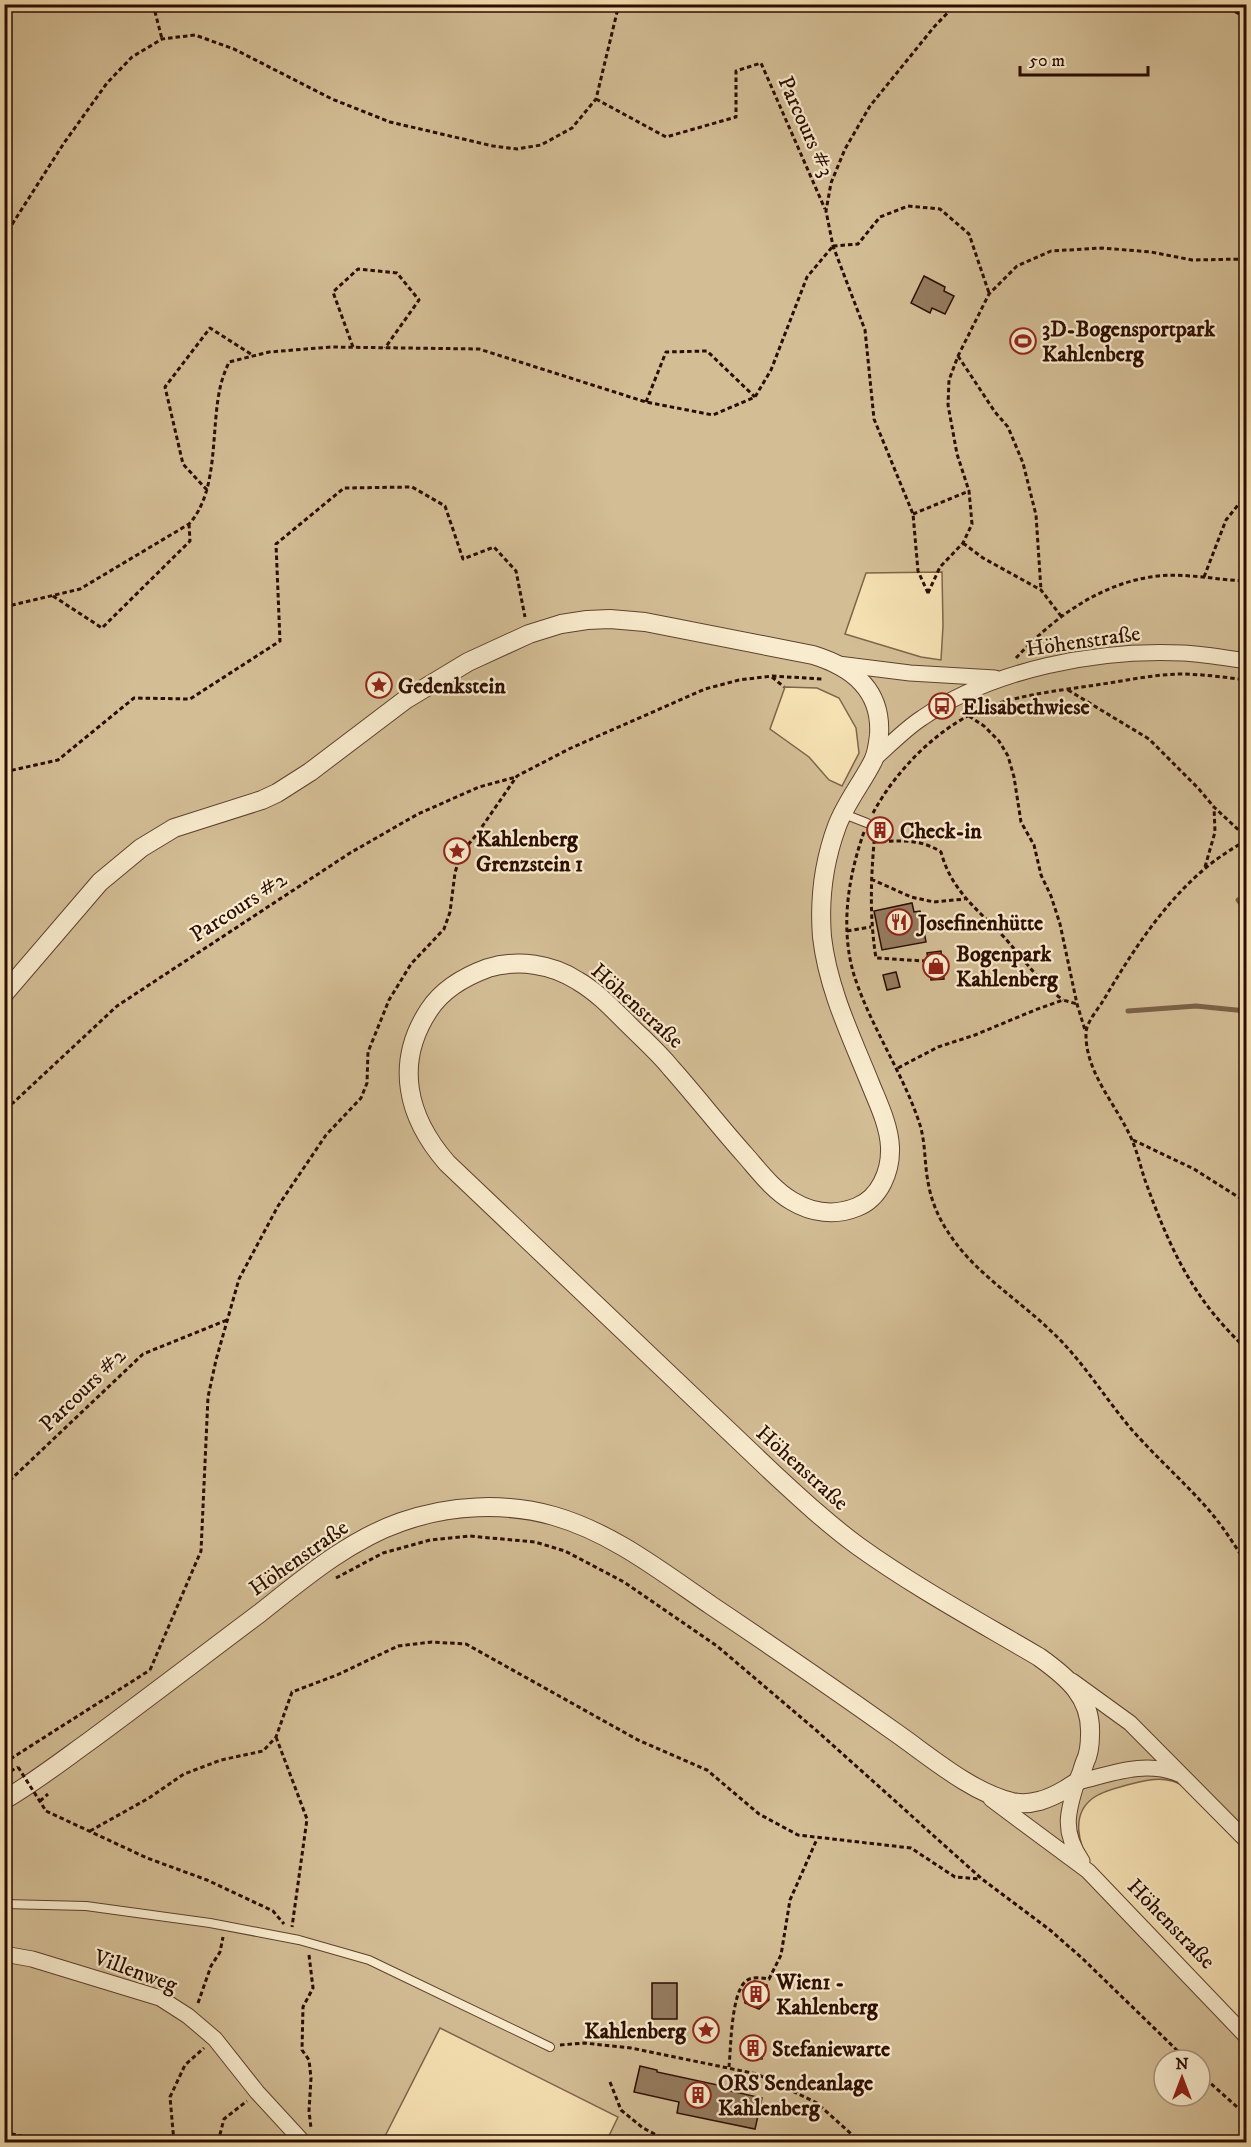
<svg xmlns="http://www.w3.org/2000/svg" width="1251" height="2147" font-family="'IM FELL DW Pica',serif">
  <rect width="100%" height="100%" fill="#f6e1b3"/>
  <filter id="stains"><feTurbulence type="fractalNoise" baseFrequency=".00333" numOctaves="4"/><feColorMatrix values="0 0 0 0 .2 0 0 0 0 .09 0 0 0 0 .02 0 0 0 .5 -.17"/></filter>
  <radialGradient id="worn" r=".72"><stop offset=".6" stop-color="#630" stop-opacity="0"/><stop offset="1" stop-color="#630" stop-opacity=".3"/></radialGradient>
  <path fill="#d3bd95" stroke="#7f644b" stroke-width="1.5" fill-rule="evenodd" d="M5,5H1246V1848C1229,1830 1195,1787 1172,1781C1157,1777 1142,1781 1127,1785C1116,1788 1102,1791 1093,1798C1070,1815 1079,1844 1090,1864L1246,2033V2142H606L618,2117L440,2028L382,2142H5ZM942,572L943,626L941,660L921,657L845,634L866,573ZM785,687L817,688L839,698L856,728L859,753L842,786L829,780L809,757L770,729ZM1164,2060H1200V2096H1164Z"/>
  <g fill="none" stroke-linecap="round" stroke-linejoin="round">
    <path stroke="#7b6147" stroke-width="5" d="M1238,900L1246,910
      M1128,1011L1196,1006L1246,1011"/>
  </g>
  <path fill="#957b5e" stroke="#2b0c01" stroke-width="1.5" d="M924,276L945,287L944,291L954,296L945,314L932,308L930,313L911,303Z
    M912,903L914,912L920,911L926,942L882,950L874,911Z
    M941,951L944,979L931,980L927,953Z
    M896,972L900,987L887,990L883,975Z
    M754,1981L767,1985L769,2000L759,2009L745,2003L743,1990Z
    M652,1983H677V2019H652Z
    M746,2038L759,2039L765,2042L762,2059L753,2058L741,2054L742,2041Z
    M640,2066L657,2070V2072L727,2087L726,2090L762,2098L755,2129L677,2113L679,2102L634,2092Z"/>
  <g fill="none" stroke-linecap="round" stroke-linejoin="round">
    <g stroke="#5e412e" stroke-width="10">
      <path id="service" d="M844,814L867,823
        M4,1904L86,1906L210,1923L299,1940L369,1960L550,2047"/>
    </g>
    <g stroke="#5e412e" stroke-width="17">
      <path id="minor" d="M838,664L910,673L995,678
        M874,759C890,745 905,729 922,718C993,669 1098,649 1183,653C1204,654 1226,658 1246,661
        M1072,1681L1130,1723L1246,1840
        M991,1799L1088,1871L1246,2036
        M1082,1861C1062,1832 1067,1813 1077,1782C1112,1774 1144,1760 1179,1774
        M4,1954L32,1959L160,1998L188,2016L215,2039L257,2092L303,2142"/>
    </g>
    <g stroke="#5e412e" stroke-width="20">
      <path id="tertiary" d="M4,994L100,882L141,848L174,828L262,800L277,793L310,772L405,700L468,662L529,634L561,624L587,620L610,619L645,622L813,655C852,667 882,690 879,735C878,744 877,753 873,761C862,783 846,802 837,826C824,861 819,899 822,937C828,989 851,1036 870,1083C878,1103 889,1125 890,1147C891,1171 880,1198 857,1207C835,1216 812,1213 792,1201C773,1190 759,1171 745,1155C719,1126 696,1096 671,1068C658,1052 643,1039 629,1025C613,1009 597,992 578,981C552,964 518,959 488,968C466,976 442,990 429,1010C394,1063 407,1117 447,1163L774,1474C801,1499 828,1524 858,1546C915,1587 978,1621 1039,1657C1067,1677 1092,1697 1090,1735C1090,1744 1089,1754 1085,1762C1083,1767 1081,1777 1077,1782C1077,1782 1066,1789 1066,1789C1049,1799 1032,1806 1012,1802C970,1792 927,1754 892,1730C833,1688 773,1647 712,1606C662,1572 613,1533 554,1516C505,1502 449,1505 401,1522C349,1540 303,1579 260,1613C204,1655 148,1698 91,1740C63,1760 35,1782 4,1800"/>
    </g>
    <path stroke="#2b0c01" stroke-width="3" stroke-dasharray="4.5 3" stroke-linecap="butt" d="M153,4L162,39
      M1222,4L1246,18
      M596,99L666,137L736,117V71L761,63L825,209
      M4,237L64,143L107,83L132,57L162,39L195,35L234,49L332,99L390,122L493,146L517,149L541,145L572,128L596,99L619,4
      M833,246L858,244L880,217L908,206L940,209L969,234L989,293
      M353,347L333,292L358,269L397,273L419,300L385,348
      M958,356L995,412L1008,427L1023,463L1036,515L1041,590
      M646,402L666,352L707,351L755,397
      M207,490L183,464L165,387L210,328L254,356
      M913,514L969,491
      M963,543L983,558L1041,590L1061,616
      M1204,577L1226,520L1246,495
      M928,593L918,571L913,514L874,419L865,330L833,246L826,211L831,183L845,149L870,106L934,27L956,4
      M928,593L940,567L963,543L972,524L969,491L957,454L948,405L949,380L958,356L989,294L1017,266L1051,251L1102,248L1151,252L1192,260L1246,259
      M53,596L102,628L190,541L189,524
      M4,607L80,589L189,524C220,490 210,427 221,384C223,376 226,369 229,362L269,352L331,347L479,349L646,402L713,415L755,397L771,370L807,277L833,246
      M1016,658C1054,617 1102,582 1158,576C1188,573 1217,580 1246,581
      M772,677L784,687
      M1068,690L1149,739L1198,788L1214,807L1246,837
      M969,716L984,726L999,741L1008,756L1014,777L1021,822L1034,845L1041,875L1051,896L1060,924L1077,1004L1085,1030
      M4,772L58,760L134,698L190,699L280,641L276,544L344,488L412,487L445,506L463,559L494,547L516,571L525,617
      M873,813C897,768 944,721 993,705C1026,694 1062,690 1096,685C1123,681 1151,675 1178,674C1201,674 1224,677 1246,680
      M864,832C848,877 840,928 854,975C870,1025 901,1070 918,1119C926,1140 924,1161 928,1182C931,1200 938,1217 948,1232C974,1273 1017,1298 1052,1332C1083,1361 1104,1397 1132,1430C1156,1457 1183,1481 1207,1508C1222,1525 1234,1544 1246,1563
      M875,832C871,874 869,915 876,958L925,961
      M1246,841C1182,874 1139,940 1103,1001C1098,1009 1086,1023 1086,1033C1085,1073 1117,1105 1132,1140C1138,1154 1141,1169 1146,1183C1160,1221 1176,1261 1199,1294C1212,1314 1229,1332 1246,1349
      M874,842C898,841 920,838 941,852C951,890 977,909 1003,936C1023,958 1039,982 1063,1000
      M1205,867L1215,832L1214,807
      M871,879L911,897L934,902L965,899
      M847,931L871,927
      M898,1068L938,1047L975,1035L1035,1010L1063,1000L1077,1004
      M4,1107L13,1103L117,1006L350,853L418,814L479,787L516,777
      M1133,1140L1194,1169L1246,1202
      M4,1486L143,1354L227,1320
      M336,1578L383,1553L430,1540L469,1536L535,1542L565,1551L624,1582L717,1646L817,1731L982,1879L1050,1930L1083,1959L1187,2060
      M150,1670L201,1551L208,1397L216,1360L239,1279L278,1206L326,1135L361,1098L367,1083L368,1052L389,1000L411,964L444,929L450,912L455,873L459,859L467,846L477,834L517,776L571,748L705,689L739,680L772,676L823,679
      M276,1737L307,1819L292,1927
      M4,1763L150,1670
      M4,1775L18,1767
      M40,1801L48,1794
      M46,1811L147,1858L207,1880L273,1911L284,1924
      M90,1831L149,1798L184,1774L221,1760L263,1751L276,1737L292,1692L337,1675L398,1646L432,1642L466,1644L638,1740L707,1770L759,1814L798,1835L911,1848L955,1877L980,1879
      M309,1955L313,1988L303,2007L302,2050L309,2060L311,2078L309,2111L311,2128
      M198,2003L211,1966L220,1952L223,1937
      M560,2045L584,2043L631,2048L757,2074L817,2103L860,2142
      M729,2067C731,2047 731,1993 746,1981C752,1976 762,1978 769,1979L781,1955L790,1900L817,1839
      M1200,2074L1246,2115
      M610,2082L621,2110L643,2128L670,2142
      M4,2132L46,2142
      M174,2142L170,2097L185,2065L204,2048
      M218,2142L224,2119L247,2101"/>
    <use href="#service" stroke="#f9ecce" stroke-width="8"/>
    <use href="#minor" stroke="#f9ecce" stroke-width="15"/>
    <use href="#tertiary" stroke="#f9ecce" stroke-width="18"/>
    <path stroke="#2b0c01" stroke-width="3" stroke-dasharray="4.5 3" stroke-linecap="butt" d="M18,1767L46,1811"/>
  </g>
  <defs>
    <g id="stadium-ring" transform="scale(1.35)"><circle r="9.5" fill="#f9ecce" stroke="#8f2418" stroke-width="1.5"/><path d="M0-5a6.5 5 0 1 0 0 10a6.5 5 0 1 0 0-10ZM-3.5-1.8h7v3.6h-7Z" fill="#8f2418"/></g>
    <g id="sight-ring" transform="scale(1.35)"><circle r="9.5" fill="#f9ecce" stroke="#8f2418" stroke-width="1.5"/><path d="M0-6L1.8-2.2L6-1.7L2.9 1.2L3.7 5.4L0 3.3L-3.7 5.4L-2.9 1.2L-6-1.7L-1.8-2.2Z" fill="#8f2418"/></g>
    <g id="bus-ring" transform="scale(1.35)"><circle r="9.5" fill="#f9ecce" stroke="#8f2418" stroke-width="1.5"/><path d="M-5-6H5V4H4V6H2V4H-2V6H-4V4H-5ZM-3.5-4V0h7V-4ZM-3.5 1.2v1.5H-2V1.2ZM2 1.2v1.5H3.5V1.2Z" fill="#8f2418"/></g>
    <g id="building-ring" transform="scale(1.35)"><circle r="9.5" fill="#f9ecce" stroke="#8f2418" stroke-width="1.5"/><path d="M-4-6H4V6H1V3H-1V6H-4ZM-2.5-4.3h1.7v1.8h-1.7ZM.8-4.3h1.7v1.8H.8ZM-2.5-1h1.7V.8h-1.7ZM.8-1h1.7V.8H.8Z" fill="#8f2418"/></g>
    <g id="restaurant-ring" transform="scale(1.35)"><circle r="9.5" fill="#f9ecce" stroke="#8f2418" stroke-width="1.5"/><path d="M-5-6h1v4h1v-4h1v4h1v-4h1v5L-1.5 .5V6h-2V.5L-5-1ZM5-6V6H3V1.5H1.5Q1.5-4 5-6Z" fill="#8f2418"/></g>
    <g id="shop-ring" transform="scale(1.35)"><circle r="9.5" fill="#f9ecce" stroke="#8f2418" stroke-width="1.5"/><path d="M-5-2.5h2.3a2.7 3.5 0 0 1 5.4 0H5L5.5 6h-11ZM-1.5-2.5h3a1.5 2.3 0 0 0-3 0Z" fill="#8f2418"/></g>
  </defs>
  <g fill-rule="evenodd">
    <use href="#stadium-ring" x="1023" y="341"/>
    <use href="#sight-ring" x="379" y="685"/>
    <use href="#bus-ring" x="942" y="706"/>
    <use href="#building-ring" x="880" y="830"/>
    <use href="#sight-ring" x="457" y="851"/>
    <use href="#restaurant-ring" x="899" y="922"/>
    <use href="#shop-ring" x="936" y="966"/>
    <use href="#building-ring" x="756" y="1994"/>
    <use href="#sight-ring" x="706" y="2030"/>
    <use href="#building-ring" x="753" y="2048"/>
    <use href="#building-ring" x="698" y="2095"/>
  </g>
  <g text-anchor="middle" stroke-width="4.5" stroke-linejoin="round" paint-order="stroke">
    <g font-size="22" fill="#2b0c01" stroke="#f9ecce">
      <text transform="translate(807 126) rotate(66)" y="8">Parcours #3</text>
      <text transform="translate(1083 640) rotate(-8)" y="8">Höhenstraße</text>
      <text transform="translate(238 906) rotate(-33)" y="8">Parcours #2</text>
      <text transform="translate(638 1005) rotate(42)" y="8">Höhenstraße</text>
      <text transform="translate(82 1389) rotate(-44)" y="8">Parcours #2</text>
      <text transform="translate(803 1467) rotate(42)" y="8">Höhenstraße</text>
      <text transform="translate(298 1557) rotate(-35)" y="8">Höhenstraße</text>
      <text transform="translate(1172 1923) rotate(46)" y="8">Höhenstraße</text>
      <text transform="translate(136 1970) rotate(20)" y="8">Villenweg</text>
    </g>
    <g font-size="22" font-weight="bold" fill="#2b0c01" stroke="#f9ecce" text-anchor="start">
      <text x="1042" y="336">3D-Bogensportpark<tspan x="1042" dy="25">Kahlenberg</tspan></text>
      <text x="398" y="693">Gedenkstein</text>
      <text x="962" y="714">Elisabethwiese</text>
      <text x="900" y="838">Check-in</text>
      <text x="476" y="846">Kahlenberg<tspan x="476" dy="25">Grenzstein 1</tspan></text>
      <text x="918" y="930">Josefinenhütte</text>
      <text x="956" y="961">Bogenpark<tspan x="956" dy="25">Kahlenberg</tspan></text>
      <text x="776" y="1989">Wien1 -<tspan x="776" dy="25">Kahlenberg</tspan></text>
      <text x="686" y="2038" text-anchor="end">Kahlenberg</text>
      <text x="772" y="2056">Stefaniewarte</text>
      <text x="718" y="2090">ORS Sendeanlage<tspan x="718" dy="25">Kahlenberg</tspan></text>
    </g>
  </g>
  <rect width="1251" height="2147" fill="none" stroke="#f6e1b3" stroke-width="24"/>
  <rect x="6" y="6" width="1239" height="2135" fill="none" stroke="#2b0c01" stroke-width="3"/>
  <rect x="12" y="12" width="1227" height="2123" fill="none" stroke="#2b0c01" stroke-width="1.5"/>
  <g transform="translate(1182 2078)"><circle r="28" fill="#f9ecce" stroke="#a7927c" stroke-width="1.5"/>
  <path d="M0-4.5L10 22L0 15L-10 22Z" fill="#8f2418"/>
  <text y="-9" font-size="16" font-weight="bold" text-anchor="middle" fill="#2b0c01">N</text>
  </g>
  <path d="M1020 66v9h128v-9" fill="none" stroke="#2b0c01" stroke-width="3"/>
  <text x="1029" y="66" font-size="18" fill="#2b0c01" stroke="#f9ecce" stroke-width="4.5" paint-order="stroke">50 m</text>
  <rect width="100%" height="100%" filter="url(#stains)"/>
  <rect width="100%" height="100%" fill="url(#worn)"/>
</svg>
